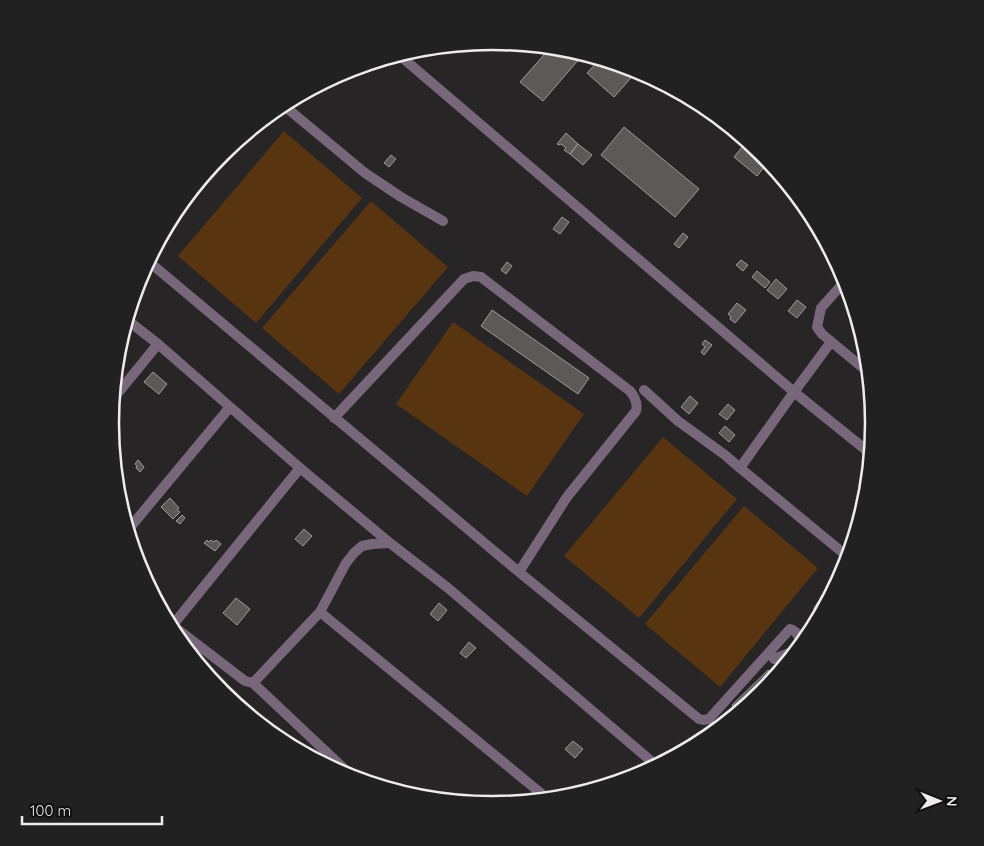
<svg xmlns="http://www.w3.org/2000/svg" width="984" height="846" font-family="Quicksand,sans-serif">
  <rect width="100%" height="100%" fill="#282526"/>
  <path fill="#583411" d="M284,131L362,198L256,323L178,256Z
    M371,201L448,267L339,394L262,328Z
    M453,322L584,414L527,496L396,404Z
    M663,437L737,499L639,618L564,556Z
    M744,506L818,568L720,687L645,624Z"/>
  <path fill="#5d5958" stroke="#9f9a9a" d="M551,47L567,49L579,52L577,55L580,58L543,101L520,82Z
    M600,59L638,70L614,97L587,73Z
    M624,127L699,189L675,217L601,155Z
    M566,133L578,144L570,154L564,150L566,148L561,144L559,145L557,144Z
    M747,141L762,153L769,161L757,176L734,157Z
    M578,144L592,155L583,165L570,154Z
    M391,155L396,159L389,167L384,163Z
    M562,217L569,222L560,234L553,229Z
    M683,233L688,237L679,248L674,244Z
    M831,252L838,264L835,266L826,258Z
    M741,260L748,265L743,271L736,265Z
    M507,262L512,266L506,274L501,270Z
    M757,271L770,282L765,288L752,277Z
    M776,279L787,289L778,299L767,290Z
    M797,300L806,307L797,318L788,311Z
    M737,303L746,310L735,323L730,319L731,317L728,314Z
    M492,310L589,378L578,394L481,326Z
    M705,340L712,345L704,355L701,352L705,347L702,344Z
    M153,372L167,384L159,394L144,382Z
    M690,396L698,403L689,414L681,407Z
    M728,404L735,410L727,420L719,414Z
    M725,426L735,435L729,442L719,433Z
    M138,460L144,467L140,472L136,468L137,466L135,464Z
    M170,498L179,508L177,510L180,512L173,519L161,507Z
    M182,515L185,518L180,524L176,521Z
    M304,529L312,536L303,546L295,539Z
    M207,540L209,542L211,540L214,542L216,540L221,544L215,551L204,543Z
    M236,598L250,609L237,625L223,613Z
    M822,600H828L818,619L815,616L814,608L818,602Z
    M439,603L447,610L438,621L430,614Z
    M469,642L476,648L466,658L460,653Z
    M768,670L775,677L762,693L739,712L732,705Z
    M573,741L583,749L575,758L565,749Z"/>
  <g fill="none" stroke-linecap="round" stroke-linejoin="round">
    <path stroke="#78667b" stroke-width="10" d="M398,54L794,392L740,468L848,557
      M282,104L365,173L401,197L443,221
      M148,261L519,572L699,719L703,720L709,719L790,629C798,631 800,639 800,646
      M846,280L821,308L817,327L822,334L869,373
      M126,319L158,344L300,468L390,543L448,588L657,766
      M831,342L794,392L871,454
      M644,390L678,421L725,455L740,468
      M113,399L158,344
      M334,418L464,279L473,276L481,277L630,391C635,397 638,403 636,411L567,497L519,572
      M128,530L230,407
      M320,612L548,799
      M168,622L245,681L253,683L320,612L346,563L354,553L362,546L372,544L390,543
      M172,626L300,468
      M774,659L797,650
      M253,683L354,778"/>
  </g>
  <path d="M0 0H984V846H0ZM119 423a373 373 0 1 1 746 0a373 373 0 1 1-746 0Z" fill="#222121" fill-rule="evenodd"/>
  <path fill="none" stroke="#edebec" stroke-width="2.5" d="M119 423a373 373 0 1 1 746 0a373 373 0 1 1-746 0Z"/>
  <g transform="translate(939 801) rotate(91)" stroke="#100f0f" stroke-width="4" paint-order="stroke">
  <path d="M0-4L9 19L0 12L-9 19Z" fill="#edebec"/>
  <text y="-8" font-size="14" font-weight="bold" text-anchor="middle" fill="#edebec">N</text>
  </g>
  <path d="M22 816v8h140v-8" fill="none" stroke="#edebec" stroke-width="2.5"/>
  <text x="30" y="816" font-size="15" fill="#edebec" stroke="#100f0f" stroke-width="4" paint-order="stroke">100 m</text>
</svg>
